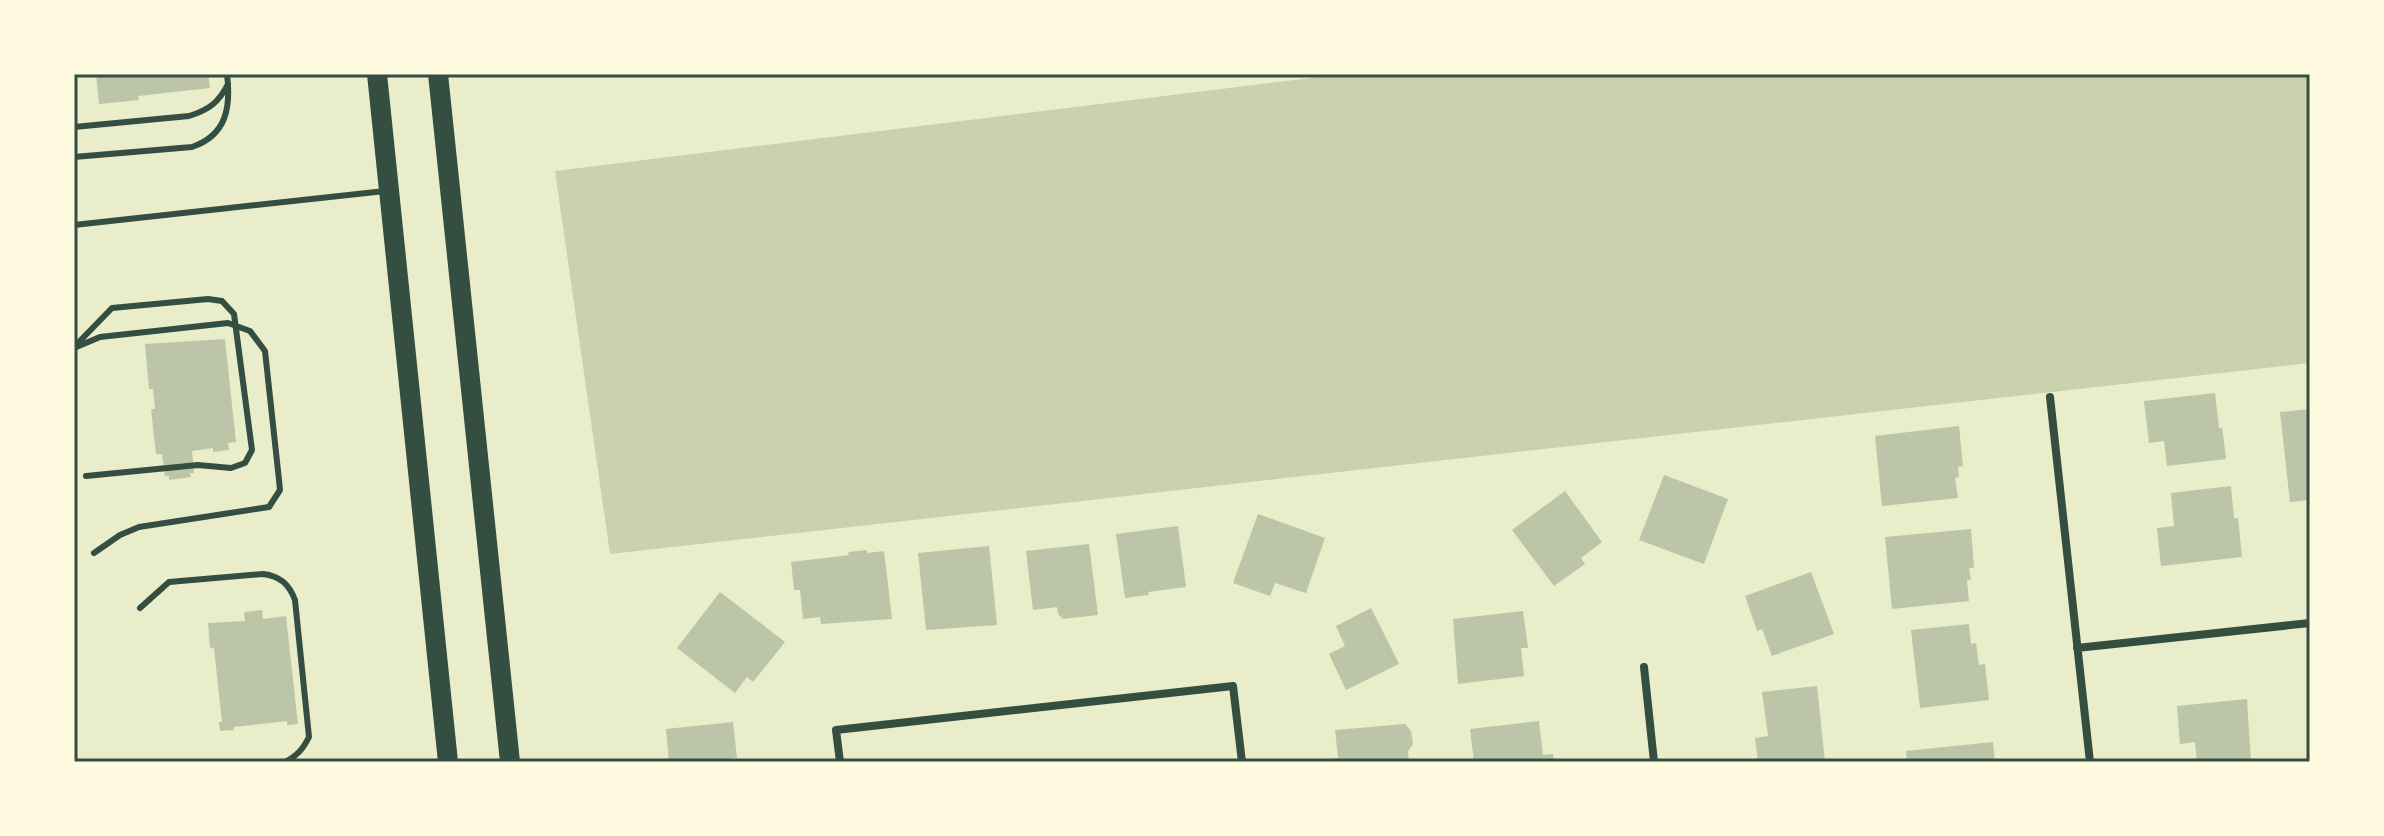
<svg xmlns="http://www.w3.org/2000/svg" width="2384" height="836" font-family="'DejaVu Sans',sans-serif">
  <rect width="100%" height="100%" fill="#e9edc9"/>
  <path fill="#cad2ad" d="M1343,74H2310V363L610,554L555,171Z"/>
  <path fill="#bcc5a7" d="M96,74H208L210,88L138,96L139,100L99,104Z
    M225,339L236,442L228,443L229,450L213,452V448L192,451L194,473H190L191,477L169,480V476H165L162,454H156L151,409H155L153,389H149L145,344Z
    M2215,393L2219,428H2222L2223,433L2226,459L2167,466L2164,441L2149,443L2144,401Z
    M2310,409V500L2290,502L2280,412Z
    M1959,426L1963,466L1958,467L1959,477L1955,478L1958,498L1882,506L1875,436Z
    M1664,475L1728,499L1704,564L1639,540Z
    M2231,486L2234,518H2238L2242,557L2161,566L2157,528L2174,526L2171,493Z
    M1565,491L1602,542L1581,558L1585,564L1554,586L1512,530Z
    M1258,514L1325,538L1306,593L1275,583L1270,596L1233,583Z
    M1178,526L1186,587L1148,592L1149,595L1125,598L1116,534Z
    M1971,529L1974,568H1969L1971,580H1967L1969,601L1892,609L1885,537Z
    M1089,544L1098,615L1063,619L1058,614L1057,607L1033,610L1026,551Z
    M989,546L997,625L926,630L918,553Z
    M867,550V553L884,551L892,619L821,624L820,617L803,619L800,590H794L791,562L849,555L848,552Z
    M1811,572L1834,634L1772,656L1762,629L1757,631L1745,596Z
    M720,592L785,642L753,682L747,677L735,693L677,648Z
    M1371,608L1399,664L1346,690L1329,654L1345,646L1336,626Z
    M262,610L263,619L286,616L298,724L287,725V721L234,727V730L220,731L219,722H222L214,648H210L208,623L245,621L244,612Z
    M1523,611L1528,648H1521L1524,676L1458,684L1453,619Z
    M1969,624L1971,644L1976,643L1979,665L1985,664L1989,700L1920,708L1911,630Z
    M1817,686L1825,762H1758L1755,738L1768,736L1762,692Z
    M2247,699L2251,762H2197L2195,742L2180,744L2177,706Z
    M1539,721L1543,755L1553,754L1554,762H1474L1470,729Z
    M733,722L737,758H732V762H669L666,729Z
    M1405,724L1411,731L1413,744L1408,751L1409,762H1334V758H1338L1335,730Z
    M1993,742L1995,762H1907L1906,751Z"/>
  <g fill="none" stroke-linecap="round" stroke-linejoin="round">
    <path stroke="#344e41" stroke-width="6" d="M74,127L189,116C209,110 219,102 228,84
      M74,157L192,147C227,135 231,107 227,74
      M74,225L385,191
      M77,344L112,308L208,299L222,301L234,314L252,450L245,463L231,468L198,465L86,476
      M74,348L100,337L228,323L250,331L265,351L279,480L280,490L269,507L139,527L120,535L94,553
      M140,608L169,582L263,574C280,576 289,584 295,600L309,737C303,749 297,756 285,762"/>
    <path stroke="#344e41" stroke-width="8" d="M2050,397L2090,762
      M2077,648L2310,623
      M1644,667L1654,762
      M840,762L836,730L1233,686L1242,762"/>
    <path stroke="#344e41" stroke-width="20" d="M377,74L448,762
      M438,74L510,762"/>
  </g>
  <rect width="2384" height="836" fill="none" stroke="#fefae0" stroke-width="152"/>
  <rect x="76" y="76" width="2232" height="684" fill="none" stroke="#344e41" stroke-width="3"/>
</svg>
